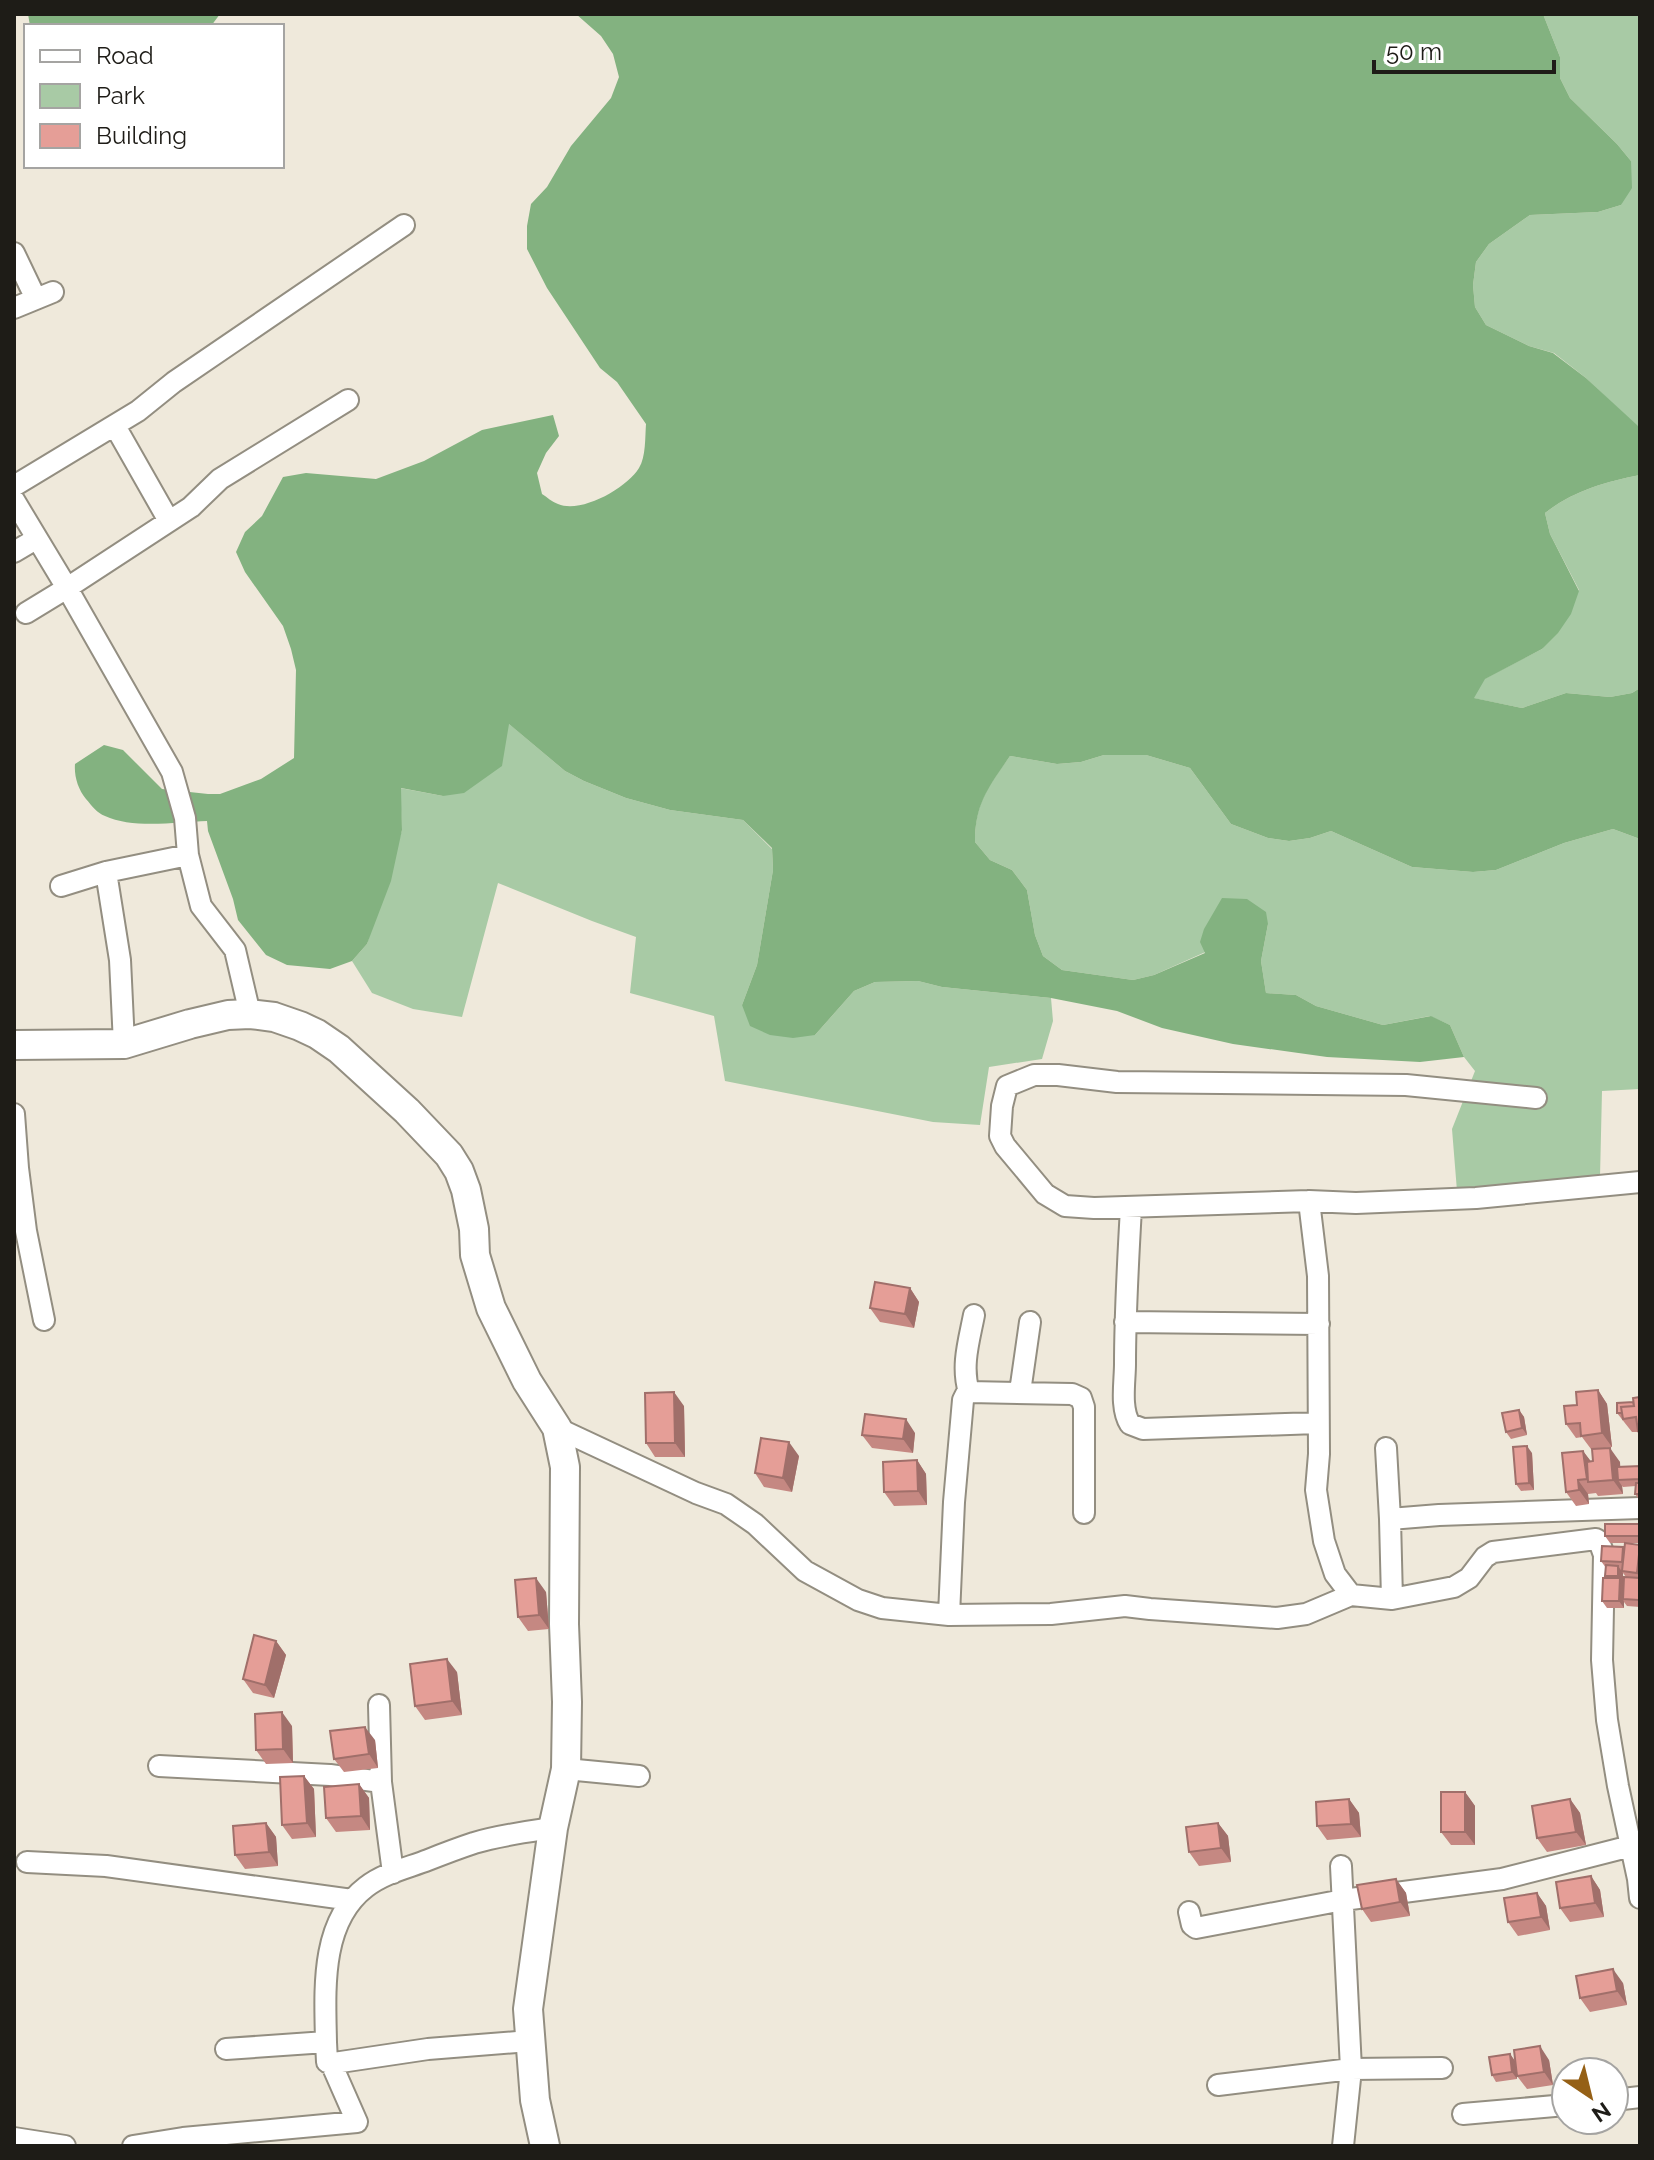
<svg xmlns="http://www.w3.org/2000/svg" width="1654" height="2160" font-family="Raleway,sans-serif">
  <rect width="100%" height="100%" fill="#efe9db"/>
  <path fill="#a8caa5" d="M1543,14H1640V429L1586,378L1554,353L1529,346L1486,325L1475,307L1473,285L1476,262L1489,244L1530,215L1598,212L1621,205L1631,161L1617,144L1570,98L1560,78V57Z
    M1640,475V688L1632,693L1610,697L1566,693L1522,708L1473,698L1484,679L1542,649L1579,590L1550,534L1545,513C1573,491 1605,482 1640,475Z
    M508,723L565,771L584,781L626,798L670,810L743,820L772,849L773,870L757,965L742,1005L815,1035L854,991L875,982L918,981L942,987L1051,998L1053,1021L1042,1059L989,1067L980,1125L933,1122L725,1081L714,1016L630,993L636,937L592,921L498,883L462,1017L413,1009L372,993L352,961L367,944L402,830L400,788L443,796Z
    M1104,755H1146L1190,768L1231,824L1268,838L1289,841L1310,838L1331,831L1412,867L1473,872L1496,870L1564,843L1613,829L1640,839V1089L1602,1091L1600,1177L1457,1191L1452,1129L1475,1071L1464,1057L1450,1025L1430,1016L1383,1025L1316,1006L1296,995L1266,993L1261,961L1268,924L1154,975L1133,980L1062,970L1043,956L1035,935L1027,890L1012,870L990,860L975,842C975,802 988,787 1010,756L1057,764L1081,762Z"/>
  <path fill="#83b280" d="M28,14H220L211,26H30Z
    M576,14H1543L1560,57V78L1570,98L1617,144L1631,161L1632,188L1621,205L1598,212L1530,215L1489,244L1476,262L1473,285L1475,307L1486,325L1529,346L1553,353L1586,378L1637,425L1640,429V475C1605,482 1573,491 1545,513L1550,534L1579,591L1571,614L1558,633L1542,649L1485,679L1474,698L1522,708L1566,693L1610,697L1632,693L1640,688V839L1613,829L1564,843L1496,870L1473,872L1412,867L1331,831L1310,838L1289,841L1268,838L1231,824L1190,768L1146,755H1104L1081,762L1057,764L1010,756C989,787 975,803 975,842L990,860L1012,870L1027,890L1035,935L1043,956L1062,970L1133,980L1154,975L1205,953L1200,942L1204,929L1222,898L1247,899L1266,912L1268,924L1261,961L1266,993L1296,995L1316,1006L1383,1025L1431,1016L1450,1025L1464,1057L1420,1062L1327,1057L1233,1044L1162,1028L1117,1011L1051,998L942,987L918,981L875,982L854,991L815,1035L793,1038L770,1035L750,1026L742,1005L757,965L773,870L772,848L743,820L670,810L626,798L584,781L565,771L509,724L502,766L464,793L443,796L401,788L402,830L391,881L367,944L352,961L330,969L287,965L266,955L238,920L233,899L208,831L207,821C177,822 132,829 105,816C97,813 92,806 86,799C78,789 74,776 75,764L104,745L123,750L162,789L208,794H220L261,779L294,758L296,670L291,649L283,626L245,572L236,552L245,532L262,516L283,477L306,473L376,479L424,461L482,430L553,415L559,436L546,453L537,473L542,494C547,497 552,502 558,504C581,514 627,488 639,468C646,457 645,437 646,424L617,382L600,368L547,288L527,249V226L531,204L547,187L571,146L611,98L619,77L613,54L601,36Z"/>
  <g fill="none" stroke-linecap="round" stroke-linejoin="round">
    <g stroke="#938e81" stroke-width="24">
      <path id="street" d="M14,253L36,299
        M14,308L53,292
        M115,426L169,521
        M14,486L138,411L174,382L404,225
        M14,500L67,588L26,613
        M14,552L36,539
        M188,855L185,818L172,772L67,588L191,507L220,479L348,400
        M106,872L120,960L124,1044
        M61,886L106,872L188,855L201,906L235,950L250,1014
        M1536,1098L1406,1085L1117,1082L1058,1075H1034L1007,1086L1002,1106L1000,1136L1005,1146L1045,1194L1065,1206L1094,1208L1309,1201L1356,1203L1476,1198L1640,1182
        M14,1114L18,1168L26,1231L44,1320
        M1131,1208C1128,1260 1125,1312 1125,1364C1125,1382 1120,1408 1130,1424L1143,1429L1317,1423
        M1125,1322L1319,1324
        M969,1392C961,1366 969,1341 974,1315
        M1020,1392L1030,1322
        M557,1428L696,1493L726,1504L755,1524L805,1571L858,1600L882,1608L949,1615L1051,1614L1125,1606L1150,1609L1277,1618L1306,1614L1351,1595L1335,1574L1324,1541L1316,1490L1319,1454L1318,1276L1309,1201
        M1386,1448L1390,1519L1392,1599
        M1390,1519L1439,1515L1640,1508
        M1351,1595L1392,1599L1454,1587L1469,1578L1485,1557L1493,1552L1596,1539L1599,1541L1604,1555L1602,1660L1607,1720L1618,1786L1638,1879L1640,1898
        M949,1615L954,1502L963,1400L966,1394L969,1392L1072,1394L1081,1398L1084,1407V1513
        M379,1705L381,1782L393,1873
        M159,1766L330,1775L381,1782
        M566,1769L639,1776
        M27,1862L106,1866L352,1900
        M1341,1866L1351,2069L1343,2146
        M1189,1912L1192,1925L1196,1928L1343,1900L1502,1879L1631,1846
        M326,2042C325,1990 320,1922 366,1887C384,1873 407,1868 428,1860C443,1854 459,1848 474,1843C500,1835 526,1832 553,1828
        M226,2049L326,2042L327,2062L334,2063L428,2049L529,2041
        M1218,2085L1351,2069L1442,2068
        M1614,2100L1640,2097
        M1463,2114L1566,2105
        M14,2138L65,2146
        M133,2146L183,2138L357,2122L331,2063"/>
    </g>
    <g stroke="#938e81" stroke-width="32">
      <path id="secondary" d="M14,1045L124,1044L190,1024L228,1015L250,1014L274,1017L300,1026L317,1034L339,1049L407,1111L449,1155L459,1171L466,1190L474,1229L475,1255L491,1308L527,1381L557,1428L565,1467L564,1624L567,1702L566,1769L553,1828L528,2009L535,2100L545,2146"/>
    </g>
    <use href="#street" stroke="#fff" stroke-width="20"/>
    <use href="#secondary" stroke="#fff" stroke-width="28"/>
  </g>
  <path fill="#c58882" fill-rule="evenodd" d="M910,1288L919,1302L914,1328L880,1322L870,1308Z
    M1598,1390L1607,1404L1612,1447L1598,1449L1620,1462V1467L1640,1466V1501L1635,1494L1636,1486L1623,1487L1622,1486L1623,1494L1598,1496L1596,1493L1588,1494L1589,1504L1576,1506L1566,1492L1583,1451L1591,1462L1593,1461L1592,1449H1591L1582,1437L1576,1438L1566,1424L1577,1405Z
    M1640,1397V1433L1639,1432H1632L1617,1413Z
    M684,1406L685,1457H655L646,1443Z
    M1519,1410L1524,1417L1527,1435L1511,1439L1506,1432Z
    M915,1433L913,1453L872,1448L862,1435Z
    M1532,1453L1534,1490L1521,1491L1516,1484Z
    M799,1456L792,1492L764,1487L755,1473Z
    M917,1460L926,1474L927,1505L894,1506L884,1492Z
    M1640,1526V1543H1610L1605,1536Z
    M1640,1545V1607L1627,1606L1624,1602V1608H1607L1602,1601L1607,1578L1605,1576L1606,1568L1601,1561L1623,1547L1625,1549ZM1623,1573L1626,1577L1624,1584L1623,1583Z
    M546,1592L549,1629L528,1631L518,1617Z
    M276,1641L286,1655L274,1698L253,1693L243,1679Z
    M457,1672L462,1715L425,1720L415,1706Z
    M292,1726L293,1763L266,1764L256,1750Z
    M375,1740L378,1768L344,1772L334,1759Z
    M304,1776L314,1789L316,1837L292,1839L282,1825Z
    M359,1784L369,1798L370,1830L336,1832L326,1818Z
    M1465,1792L1475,1806V1845H1451L1441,1832Z
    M1349,1799L1359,1813L1361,1837L1327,1840L1317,1826Z
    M1570,1799L1580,1813L1586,1845L1547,1852L1537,1838Z
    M266,1823L276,1837L278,1866L245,1869L235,1855Z
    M1218,1823L1228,1836L1231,1862L1199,1866L1189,1852Z
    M1591,1876L1600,1890L1604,1917L1570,1922L1560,1908Z
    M1396,1879L1406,1893L1410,1916L1371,1922L1362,1909Z
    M1537,1893L1546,1906L1550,1930L1518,1936L1508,1922Z
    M1623,1983L1627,2005L1590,2012L1580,1998Z
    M1510,2054L1515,2061L1517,2079L1496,2082L1492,2075Z
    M1549,2060L1553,2085L1527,2089L1517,2076Z"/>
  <path fill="#a06f6a" d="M910,1288L919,1302L914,1328L905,1314Z
    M1598,1390L1607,1404L1612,1447L1602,1433Z
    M674,1392L684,1406L685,1457L675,1443Z
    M1519,1410L1524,1417L1527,1435L1522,1428Z
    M906,1419L915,1433L913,1453L903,1439Z
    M789,1442L799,1456L792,1492L783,1478Z
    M1527,1446L1532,1453L1534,1490L1529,1483Z
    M1610,1448L1620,1462L1621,1480H1618L1622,1486L1623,1494L1613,1480Z
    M1583,1451L1593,1464L1589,1482L1587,1479Z
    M917,1460L926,1474L927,1505L918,1491Z
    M1578,1480L1588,1494L1589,1504L1579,1490Z
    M1640,1545V1577L1637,1573Z
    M1618,1566L1623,1573V1583L1624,1585L1623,1599L1624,1602V1608L1619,1601Z
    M536,1578L546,1592L549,1629L539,1615Z
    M276,1641L286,1655L274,1698L265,1685Z
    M447,1659L457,1672L462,1715L452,1701Z
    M282,1712L292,1726L293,1763L283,1749Z
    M365,1727L375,1740L378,1768L369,1754Z
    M304,1776L314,1789L316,1837L307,1823Z
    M359,1784L369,1798L370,1830L361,1816Z
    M1465,1792L1475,1806V1845L1465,1832Z
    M1349,1799L1359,1813L1361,1837L1351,1824Z
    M1570,1799L1580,1813L1586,1845L1576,1832Z
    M266,1823L276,1837L278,1866L269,1852Z
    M1218,1823L1228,1836L1231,1862L1221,1848Z
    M1591,1876L1600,1890L1604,1917L1595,1903Z
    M1396,1879L1406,1893L1410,1916L1400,1902Z
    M1537,1893L1546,1906L1550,1930L1541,1917Z
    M1613,1969L1623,1983L1627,2005L1617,1991Z
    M1540,2046L1549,2060L1553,2085L1544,2072Z
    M1510,2054L1515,2061L1517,2079L1512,2072Z"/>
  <path fill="#e59e97" stroke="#a06f6a" stroke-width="2" d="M875,1282L910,1288L905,1314L870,1308Z
    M1598,1390L1602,1433L1581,1436L1580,1423L1566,1424L1564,1406L1577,1405L1576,1392Z
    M674,1392L675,1443H646L645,1393Z
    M1640,1397V1430L1638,1431L1636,1417L1623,1419L1621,1407L1634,1406L1633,1398Z
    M1633,1402L1634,1406L1621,1407L1622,1413H1617V1403Z
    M1519,1410L1522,1428L1506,1432L1502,1413Z
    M865,1414L906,1419L903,1439L862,1435Z
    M761,1438L789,1442L783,1478L755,1473Z
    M1527,1446L1529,1483L1516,1484L1513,1447Z
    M1610,1448L1613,1480L1588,1482L1587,1462L1593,1461L1592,1449Z
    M1583,1451L1587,1479L1578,1480L1579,1490L1566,1492L1562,1453Z
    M917,1460L918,1491L884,1492L883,1462Z
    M1640,1466V1479L1618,1480L1617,1467Z
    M1636,1483H1640V1494H1635Z
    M1605,1524H1639V1536H1605Z
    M1625,1543L1640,1545L1637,1573L1622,1571Z
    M1602,1546L1623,1547L1622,1562L1601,1561Z
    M1606,1565L1618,1566V1576H1605Z
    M1624,1577L1640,1578L1639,1600L1623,1599Z
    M536,1578L539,1615L518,1617L515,1580Z
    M1603,1578H1620L1619,1601H1602Z
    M254,1635L276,1641L265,1685L243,1679Z
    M447,1659L452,1701L415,1706L410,1664Z
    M282,1712L283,1749L256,1750L255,1714Z
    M365,1727L369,1754L334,1759L330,1731Z
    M304,1776L307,1823L282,1825L280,1777Z
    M359,1784L361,1816L326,1818L324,1787Z
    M1441,1792H1465V1832H1441Z
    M1349,1799L1351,1824L1317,1826L1316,1802Z
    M1570,1799L1576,1832L1537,1838L1532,1806Z
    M266,1823L269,1852L235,1855L233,1826Z
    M1218,1823L1221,1848L1189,1852L1186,1827Z
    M1591,1876L1595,1903L1560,1908L1556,1882Z
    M1396,1879L1400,1902L1362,1909L1357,1885Z
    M1537,1893L1541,1917L1508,1922L1504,1898Z
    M1613,1969L1617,1991L1580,1998L1576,1976Z
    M1540,2046L1544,2072L1517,2076L1514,2050Z
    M1510,2054L1512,2072L1492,2075L1489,2057Z"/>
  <rect width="1654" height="2160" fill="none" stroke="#1e1c17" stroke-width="32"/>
  <rect x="24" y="24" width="260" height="144" fill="#ffffff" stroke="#a5a4a2" stroke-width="2"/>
  <rect x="40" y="50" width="40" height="12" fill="#ffffff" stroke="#a5a4a2" stroke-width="2"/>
  <text x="96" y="64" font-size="24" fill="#1e1c17">Road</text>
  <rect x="40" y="84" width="40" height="24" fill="#a8caa5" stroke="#a5a4a2" stroke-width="2"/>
  <text x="96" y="104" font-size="24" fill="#1e1c17">Park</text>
  <rect x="40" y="124" width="40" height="24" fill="#e59e97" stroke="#a5a4a2" stroke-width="2"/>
  <text x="96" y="144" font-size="24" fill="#1e1c17">Building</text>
  <g transform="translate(1590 2096) rotate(145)"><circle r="38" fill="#ffffff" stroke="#a5a4a2" stroke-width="2"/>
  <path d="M0-6L14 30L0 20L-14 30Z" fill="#956016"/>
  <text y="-12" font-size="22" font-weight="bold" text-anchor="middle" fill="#1e1c17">N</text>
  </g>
  <path d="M1374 60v12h180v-12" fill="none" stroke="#1e1c17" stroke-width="4"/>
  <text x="1386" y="60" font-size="24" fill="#1e1c17" stroke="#ffffff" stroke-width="6" paint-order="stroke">50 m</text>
</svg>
